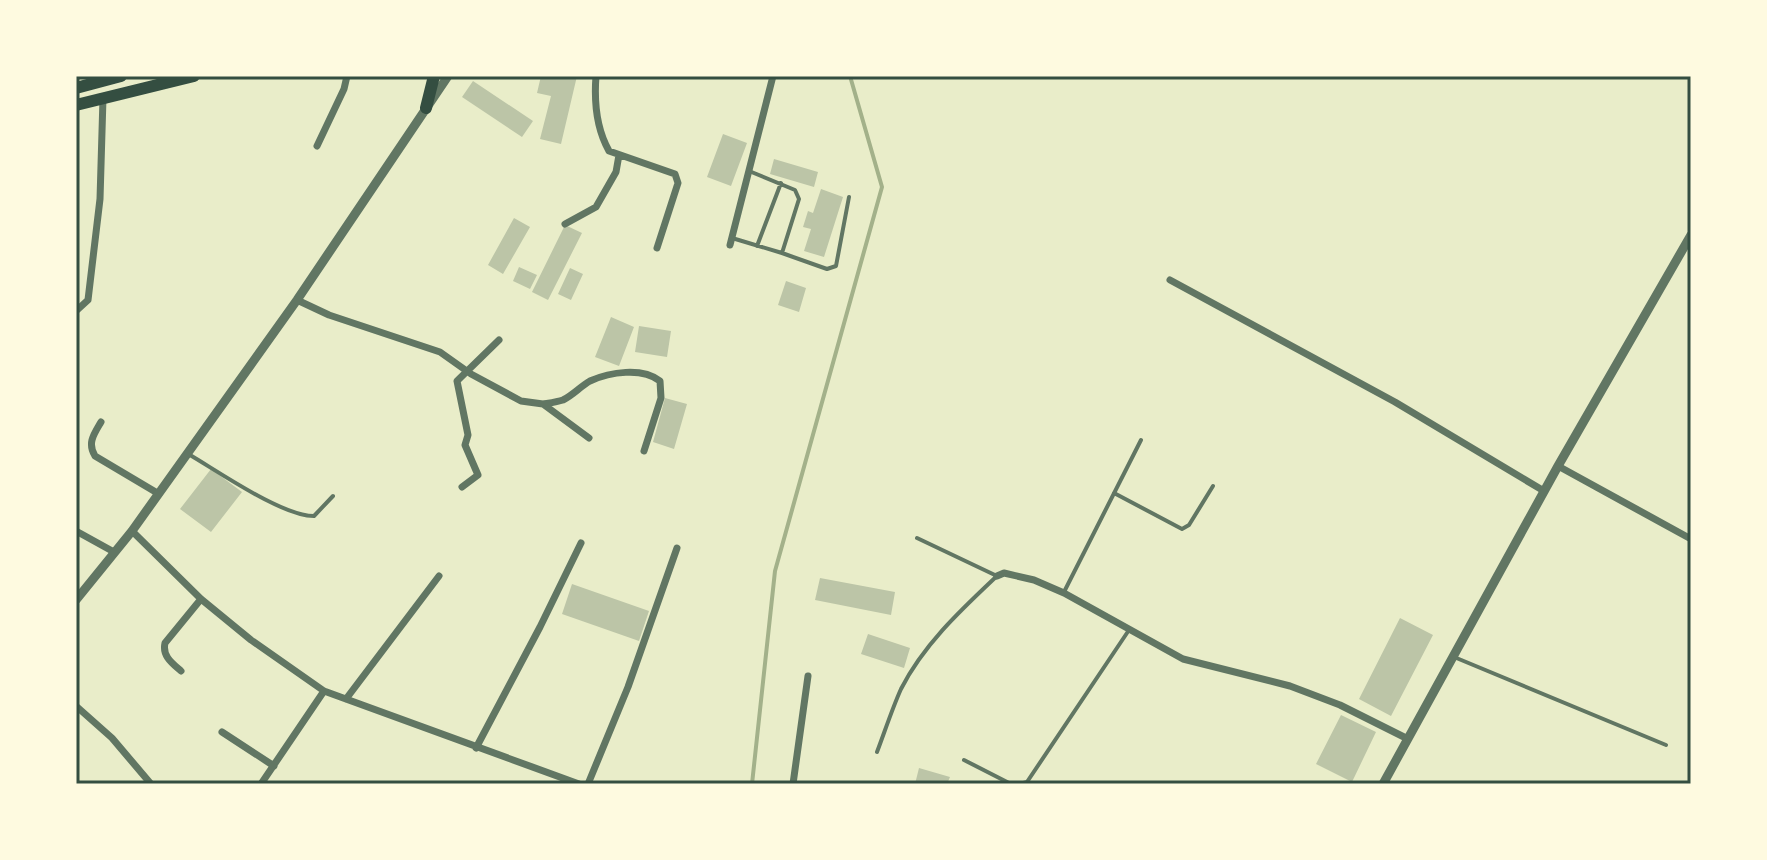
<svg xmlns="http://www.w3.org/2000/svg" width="1767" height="860" font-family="'Golos Text',sans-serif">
  <rect width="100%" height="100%" fill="#e9edc9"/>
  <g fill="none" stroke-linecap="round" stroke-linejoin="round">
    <path stroke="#a3b18a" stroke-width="4" d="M752,784L775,571L882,187L850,76"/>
  </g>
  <path fill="#bcc5a7" d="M541,76H577L561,144L540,139L551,96L537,93Z
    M473,81L533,121L522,137L462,97Z
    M723,134L747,143L731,186L707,177Z
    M774,159L818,172L814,187L770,174Z
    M821,189L843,197L824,257L804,251L811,229L803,227L808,211L813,213Z
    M514,218L530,227L503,274L488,265Z
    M565,225L582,233L548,300L532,292Z
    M519,267L537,275L530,289L513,281Z
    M570,268L583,274L571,300L558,294Z
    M786,281L806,288L799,312L778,305Z
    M611,317L634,327L619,366L595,357Z
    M639,326L671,331L667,357L635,352Z
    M665,398L687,404L674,449L653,442Z
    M211,469L242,492L211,532L180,509Z
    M820,578L895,592L891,615L815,600Z
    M572,584L649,611L639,641L562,614Z
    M1400,618L1433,635L1391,716L1359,699Z
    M868,634L910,648L904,668L861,654Z
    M1341,715L1376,732L1352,782L1316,764Z
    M919,768L950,777L947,784H915Z"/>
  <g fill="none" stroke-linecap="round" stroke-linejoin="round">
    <path stroke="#617663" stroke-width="4" d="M732,238L782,253L799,199L795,190L749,171
      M757,246L781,183
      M782,253L827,269L836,266L849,197
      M190,455C219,472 282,516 314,516L333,496
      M1114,493L1182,529L1189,525L1213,486
      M1064,592L1141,440
      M1454,657L1666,745
      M877,752C885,731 892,709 901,689C924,644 961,610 997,576L917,538
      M964,760L1011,784
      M1020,784L1027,782L1129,630"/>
    <path stroke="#617663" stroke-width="7" d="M596,76C594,102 596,128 609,151L675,174L678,183L657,248
      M317,146L344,89L347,76
      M565,224L596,207L616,172L619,155
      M730,245L773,76
      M1170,280L1395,402L1544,491
      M297,300L329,315L440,352L471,374L521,401L543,404L589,438
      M76,311L88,300L100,199L103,98
      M543,404C549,403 557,402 563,400C573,395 581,386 590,381C610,372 642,367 660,381L661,398L644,451
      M101,422C94,434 87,443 95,456L159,494
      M1558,466L1691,539
      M462,487L478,475L465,445L468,435L457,381L499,340
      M76,531L114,552
      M132,531L201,599L251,640L324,691L579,784
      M997,576L1004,573L1034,580L1064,593L1183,659L1290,686L1340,705L1408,739
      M181,671C172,663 162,656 165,643L201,599
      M346,699L439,576
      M76,706L112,738L151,784
      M222,732L274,766
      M476,748L540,627L581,543
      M261,784L324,691
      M588,784L628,687L677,548
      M793,784L808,676"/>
    <path stroke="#617663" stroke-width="9" d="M76,600L132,531L297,300L448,76
      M1383,784L1558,466L1691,235"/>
    <path stroke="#344e41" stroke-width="12" d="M76,88L121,76
      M76,105L194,76
      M426,108L434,76"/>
  </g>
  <rect width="1767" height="860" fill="none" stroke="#fefae0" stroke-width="156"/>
  <rect x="78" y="78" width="1611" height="704" fill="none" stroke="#344e41" stroke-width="3"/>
</svg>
